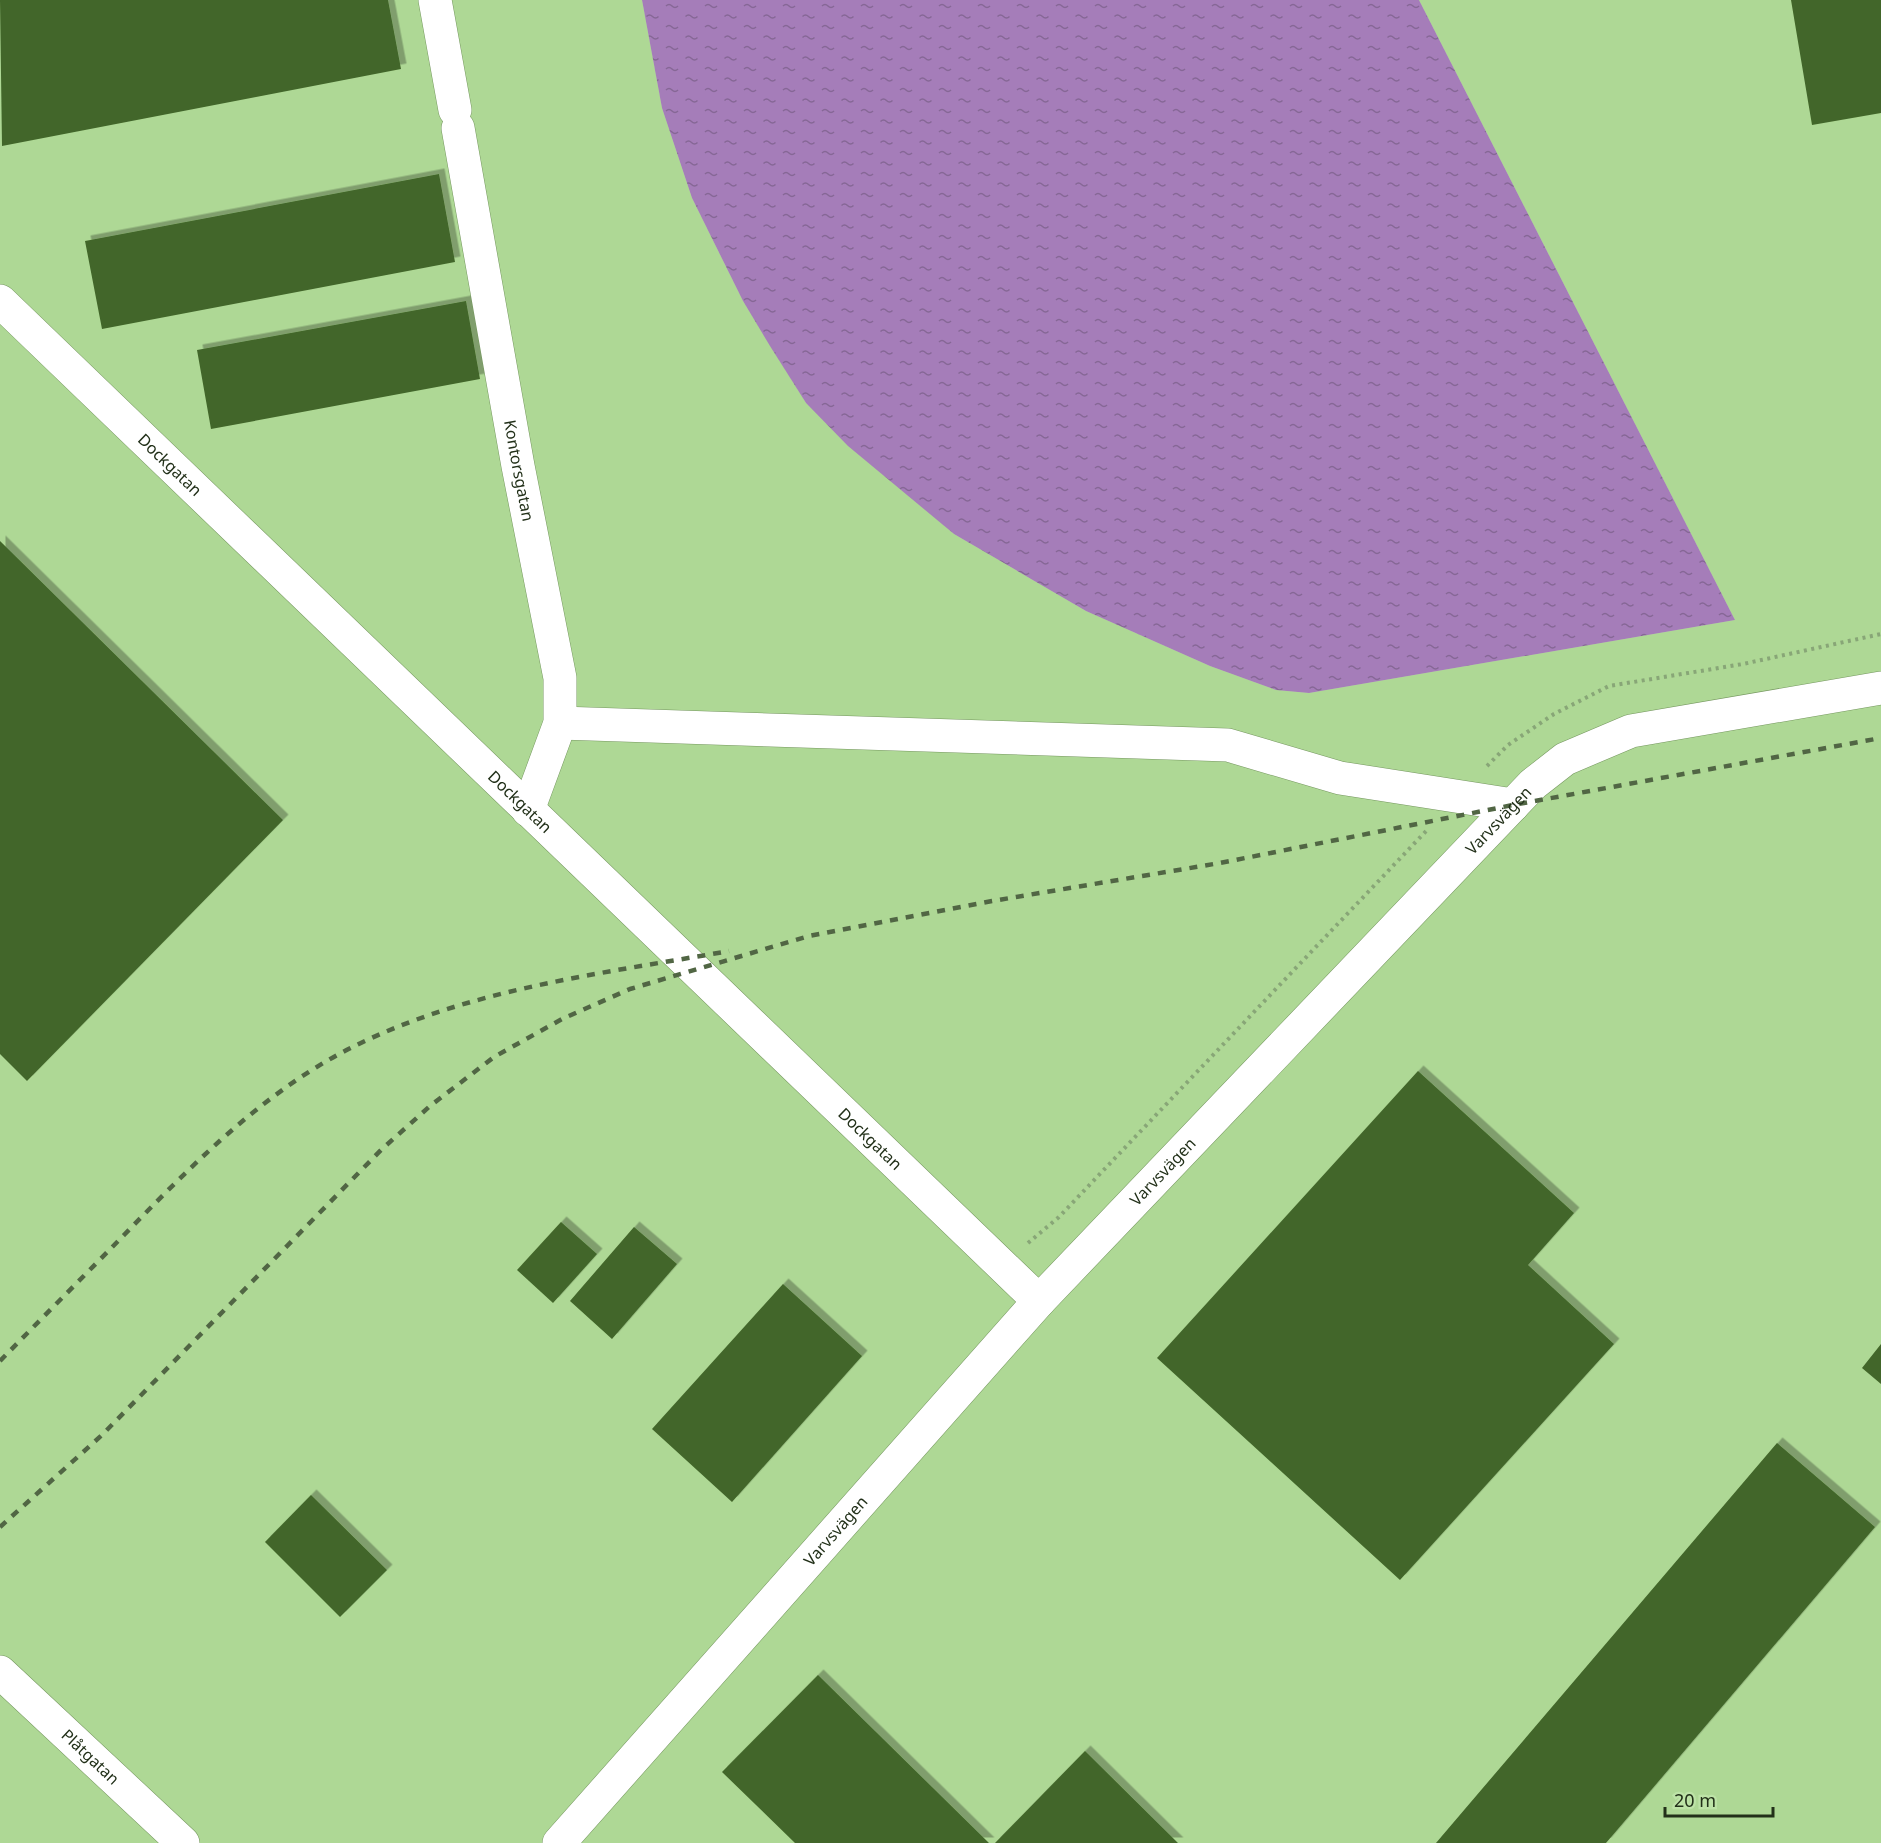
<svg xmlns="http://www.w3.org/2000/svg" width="1881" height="1843" font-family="'Noto Sans',sans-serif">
  <defs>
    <pattern id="water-ripples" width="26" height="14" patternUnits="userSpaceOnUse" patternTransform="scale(1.5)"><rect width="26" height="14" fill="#a57db9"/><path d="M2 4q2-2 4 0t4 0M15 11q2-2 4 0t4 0" fill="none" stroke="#866796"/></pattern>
    <filter id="shadow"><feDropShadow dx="5.5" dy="-5.5" stdDeviation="0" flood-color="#0004"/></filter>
  </defs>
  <rect width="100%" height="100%" fill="#bde3a7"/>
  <path fill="#aed895" d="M0,0H642L662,108L692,198L743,301L806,403L954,534L1086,611L1210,666L1276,690L1309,693L1735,620L1419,0H1881V1843H0Z"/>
  <path fill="url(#water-ripples)" d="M642,0H1419L1735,620L1309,693L1276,690L1210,666L1086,611L954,534L848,446L806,403L770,346L743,301L692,198L662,108Z"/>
  <path fill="#42662a" filter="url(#shadow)" d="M0,0H388L401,69L2,146Z
    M1791,0H1881V113L1812,125Z
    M439,174L455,262L102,329L85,241Z
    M466,301L480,379L211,429L197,350Z
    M0,541L283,820L27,1081L0,1054Z
    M1418,1071L1574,1213L1528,1265L1614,1344L1400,1580L1157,1358Z
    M561,1222L597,1254L553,1303L517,1270Z
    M634,1227L677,1264L612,1339L570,1301Z
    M783,1284L862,1356L732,1502L652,1429Z
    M1881,1344V1384L1862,1368Z
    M1777,1443L1875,1527L1606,1843H1436Z
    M311,1495L387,1570L340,1617L265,1542Z
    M818,1675L989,1843H795L722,1772Z
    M1085,1751L1178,1843H995Z"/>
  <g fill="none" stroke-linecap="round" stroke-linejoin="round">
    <g stroke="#75975f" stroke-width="34">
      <g id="minor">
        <path d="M435,0L455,110"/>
        <path id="s1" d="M458,128L518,466L560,678V723L528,810"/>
        <path id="s2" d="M0,301L1039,1301"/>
        <path d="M560,723L1228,745L1340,778L1513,805"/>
        <path id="s3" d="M0,1672L183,1843"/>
        <path id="s4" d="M559,1843L1039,1301L1533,784L1565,759L1631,731L1881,688"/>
      </g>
    </g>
    <path stroke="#88a677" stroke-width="4" stroke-dasharray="3 4.5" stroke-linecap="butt" d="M1487,766L1508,745L1554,714L1609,686L1743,664L1881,634
      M1028,1243L1059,1217L1429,828"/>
    <use href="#minor" stroke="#fff" stroke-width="33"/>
    <path stroke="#516644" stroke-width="4.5" stroke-dasharray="8 8" stroke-linecap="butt" d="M0,1361C41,1319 83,1277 124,1235C196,1161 270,1085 365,1041C480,987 606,973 729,951
      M0,1527L102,1435L381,1150L430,1106L494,1057L562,1019L630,989L809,936L992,901L1220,863L1513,805L1881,738"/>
  </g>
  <g text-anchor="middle" stroke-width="6" stroke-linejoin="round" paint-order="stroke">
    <g font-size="16" fill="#223019" stroke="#bde3a7">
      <text dy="6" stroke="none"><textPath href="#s2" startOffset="236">Dockgatan</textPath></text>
      <text dy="6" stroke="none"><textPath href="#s1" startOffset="348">Kontorsgatan</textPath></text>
      <text dy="6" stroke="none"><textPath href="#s2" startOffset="722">Dockgatan</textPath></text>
      <text dy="6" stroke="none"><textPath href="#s4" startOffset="1389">Varvsvägen</textPath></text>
      <text dy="6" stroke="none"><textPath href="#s2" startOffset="1208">Dockgatan</textPath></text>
      <text dy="6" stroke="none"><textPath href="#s4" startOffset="903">Varvsvägen</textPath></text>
      <text dy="6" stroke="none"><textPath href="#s4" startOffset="417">Varvsvägen</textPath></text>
      <text dy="6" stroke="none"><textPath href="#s3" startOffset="124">Plåtgatan</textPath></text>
    </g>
  </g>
  <path d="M1665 1807v9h108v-9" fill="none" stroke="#223019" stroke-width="3"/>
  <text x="1674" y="1807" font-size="18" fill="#223019" stroke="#bde3a7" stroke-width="4.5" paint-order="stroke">20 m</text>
</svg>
